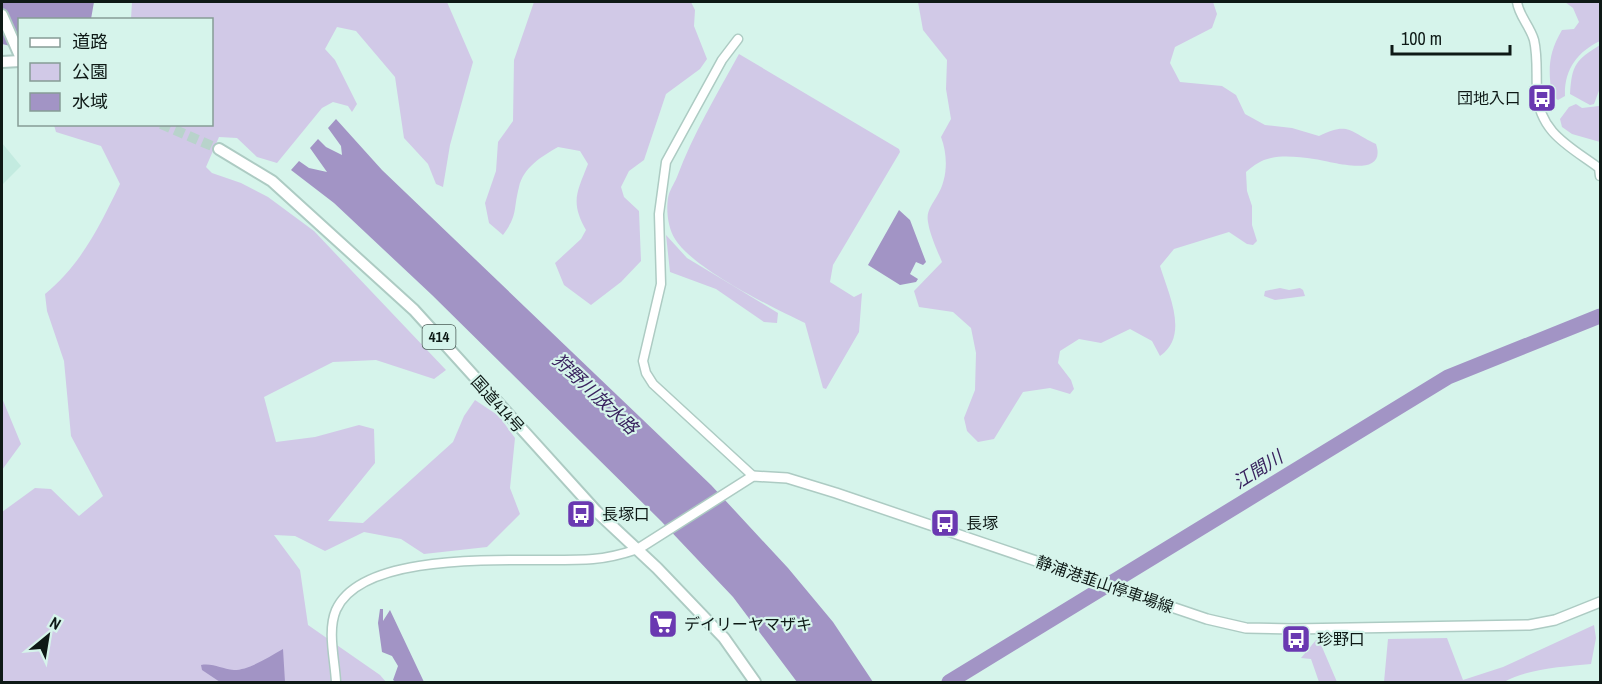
<svg xmlns="http://www.w3.org/2000/svg" width="1602" height="684" font-family="'Archivo Narrow','Noto Sans JP',sans-serif">
  <rect width="100%" height="100%" fill="#d6f4eb"/>
  <path fill="#c3ebe0" d="M2,143L21,166L2,185Z"/>
  <path fill="#d1c9e7" d="M132,2H447L473,62L450,145L443,187L436,184L428,164L404,138L395,77L356,31L337,27L325,49L335,60L357,104L352,112L348,106L333,102L322,108L277,163L257,157L237,138L219,137L206,167L212,173L241,183L268,197L314,231L446,370L434,379L376,360L333,362L264,397L276,442L315,437L359,425L374,429L375,463L328,521L363,523L453,442L464,416L475,400L499,416L515,438L510,488L520,514L487,547L424,554L401,539L364,532L325,551L295,536L274,535L300,570L308,625L380,675L386,682H2V512L35,488L51,489L79,516L103,496L71,436L64,361L47,311L45,294C81,265 100,225 120,184L101,146L56,132L54,125L212,124V20L131,19Z
    M534,2H691L695,10L694,26L707,59L700,69L666,94L644,160L629,171L621,187L624,197L639,211L641,261L621,282L591,305L564,285L555,263L581,239L586,230C570,202 577,192 588,164L580,151L558,147C542,156 523,168 519,187C513,210 518,215 503,235L489,223L485,203L496,171L498,142L513,121L514,60Z
    M918,2H1213L1217,14L1212,28L1175,47L1170,63L1180,82L1222,86L1236,95L1245,114L1265,125L1292,128L1319,136C1349,121 1350,132 1376,144C1388,180 1330,161 1314,159C1300,157 1284,155 1271,158C1261,160 1254,165 1246,172L1247,191L1252,206V225L1257,241L1253,245L1247,244L1229,232L1174,249L1160,266C1168,293 1190,336 1160,356L1152,341L1130,329L1101,343L1079,339L1060,351L1058,363L1071,380L1074,389L1070,394L1050,388L1023,392L994,439L978,442L967,431L964,418L975,390L976,353L971,328L953,312L919,307L914,291L942,262C937,250 930,235 928,222C926,211 932,205 937,196C948,179 948,155 941,137L951,119L946,89L947,60L923,30Z
    M1565,2H1600V41C1577,52 1564,70 1565,96L1558,100L1552,96C1548,69 1548,54 1562,30L1574,29L1579,22L1573,8Z
    M1600,45V88L1594,104L1590,105L1570,94C1572,64 1576,60 1600,45Z
    M739,54L899,149L900,152L833,265L830,282L854,297L862,293L859,332L826,389L823,388L805,323C773,308 692,268 675,239C668,228 666,211 668,198C669,191 674,184 677,177C693,134 717,94 739,54Z
    M1600,101V142L1572,134L1562,127L1560,119L1569,107L1576,104L1582,108L1599,106Z
    M666,235L687,258L778,313L777,323L764,322L716,289L670,272Z
    M1280,288L1289,290L1300,288L1303,290L1305,296L1275,300L1264,296L1265,291Z
    M2,398L21,444L2,470Z
    M1594,625L1596,638L1591,664C1562,667 1530,668 1504,682H1384L1388,639L1447,638L1463,680L1503,667Z
    M1316,640H1319L1337,682H1319L1311,659L1301,658Z"/>
  <path fill="#a294c5" d="M2,2H94L91,19L20,20L19,48L2,44Z
    M336,119L382,170L711,485L788,568L833,622L873,682H797L733,597L661,521L432,295L334,203L291,170L299,161L309,168L327,172L310,148L318,139L326,147L342,155L341,146L328,128Z
    M899,210L910,220L926,262L923,265L916,262L910,274L918,279L916,282L900,285L868,265Z
    M380,609H383V621L390,610L424,682H396L393,680L398,666L392,656L382,652L378,623Z
    M283,649L285,682H220L202,670L201,665C214,663 221,669 234,670C249,670 269,657 283,649Z"/>
  <g fill="none" stroke-linecap="round" stroke-linejoin="round">
    <path stroke="#a294c5" stroke-width="15" d="M949,682L1448,377L1600,316"/>
    <path stroke="#b8d3cb" stroke-width="10" stroke-dasharray="10 5" stroke-linecap="butt" d="M161,124L219,149"/>
    <g stroke="#adcbc3" stroke-width="11">
      <path id="tertiary" d="M1517,2C1519,16 1530,26 1534,40C1538,57 1536,75 1537,92C1539,133 1571,147 1599,168L1600,176
        M738,39L722,60L666,162L659,214L661,284L643,361L646,373L653,384L753,476
        M336,682C335,660 327,631 336,610C365,545 535,564 593,559C608,558 623,554 638,549"/>
    </g>
    <g stroke="#adcbc3" stroke-width="12">
      <path id="secondary" d="M638,549L753,476L787,478L836,493L1207,619L1246,628L1293,629L1529,625L1555,620L1600,602"/>
    </g>
    <g stroke="#adcbc3" stroke-width="14">
      <path id="primary" d="M2,62L20,61"/>
    </g>
    <g stroke="#adcbc3" stroke-width="14">
      <path id="trunk" d="M2,15L20,56
        M219,149L272,181L414,310L596,511L657,568L724,638L755,682"/>
    </g>
    <use href="#tertiary" stroke="#fff" stroke-width="8"/>
    <use href="#secondary" stroke="#fff" stroke-width="9"/>
    <use href="#primary" stroke="#fff" stroke-width="10"/>
    <use href="#trunk" stroke="#fff" stroke-width="10"/>
  </g>
  <defs>
    <g id="bus-square" transform="scale(1.5)"><rect x="-9" y="-9" width="18" height="18" rx="4" fill="#6a39b1" stroke="#d6f4eb"/><path d="M-5-6H5V4H4V6H2V4H-2V6H-4V4H-5ZM-3.5-4V0h7V-4ZM-3.5 1.2v1.5H-2V1.2ZM2 1.2v1.5H3.5V1.2Z" fill="#fff"/></g>
    <g id="supermarket-square" transform="scale(1.5)"><rect x="-9" y="-9" width="18" height="18" rx="4" fill="#6a39b1" stroke="#d6f4eb"/><path d="M-6-5.5h2.5l.6 2H6L4.5 2H-2.5L-4.4-4H-6ZM-1.5 3.2a1.3 1.3 0 1 0 .1 0ZM3 3.2a1.3 1.3 0 1 0 .1 0Z" fill="#fff"/></g>
  </defs>
  <g fill-rule="evenodd">
    <use href="#bus-square" x="1542" y="98"/>
    <use href="#bus-square" x="581" y="514"/>
    <use href="#bus-square" x="945" y="523"/>
    <use href="#supermarket-square" x="663" y="624"/>
    <use href="#bus-square" x="1296" y="639"/>
  </g>
  <g text-anchor="middle" stroke-width="4.5" stroke-linejoin="round" paint-order="stroke">
    <rect fill="#d6f4eb" stroke="#4a5b56" stroke-width="1.5" x="422.5" y="325" width="33" height="24" rx="4.5"/>
    <g font-size="15" font-weight="bold" fill="#0e1916">
      <text x="439" y="342">414</text>
    </g>
    <g font-size="16" fill="#0e1916" stroke="#d6f4eb" text-anchor="start">
      <text x="1521" y="104" text-anchor="end">団地入口</text>
      <text x="602" y="520">長塚口</text>
      <text x="966" y="529">長塚</text>
      <text x="684" y="630">デイリーヤマザキ</text>
      <text x="1317" y="645">珍野口</text>
    </g>
    <g font-size="16" fill="#0e1916" stroke="#d6f4eb">
      <text transform="translate(498 404) rotate(48)" y="6">国道414号</text>
      <text transform="translate(1105 584) rotate(19)" y="6">静浦港韮山停車場線</text>
    </g>
    <g font-size="18" font-style="italic" fill="#39225e" stroke="#d6f4eb">
      <text transform="translate(595 394) rotate(43)" y="6">狩野川放水路</text>
      <text transform="translate(1258 470) rotate(-32)" y="6">江間川</text>
    </g>
  </g>
  <rect width="1602" height="684" fill="none" stroke="#0e1916" stroke-width="6"/>
  <rect x="18" y="18" width="195" height="108" fill="#d6f4eb" stroke="#869c96" stroke-width="1.5"/>
  <rect x="30" y="38" width="30" height="9" fill="#ffffff" stroke="#869c96" stroke-width="1.5"/>
  <text x="72" y="48" font-size="18" fill="#0e1916">道路</text>
  <rect x="30" y="63" width="30" height="18" fill="#d1c9e7" stroke="#869c96" stroke-width="1.5"/>
  <text x="72" y="78" font-size="18" fill="#0e1916">公園</text>
  <rect x="30" y="93" width="30" height="18" fill="#a294c5" stroke="#869c96" stroke-width="1.5"/>
  <text x="72" y="108" font-size="18" fill="#0e1916">水域</text>
  <g transform="translate(48 636) rotate(30)" stroke="#d6f4eb" stroke-width="4.5" paint-order="stroke">
  <path d="M0-4.5L10 22L0 15L-10 22Z" fill="#0e1916"/>
  <text y="-9" font-size="16" font-weight="bold" text-anchor="middle" fill="#0e1916">N</text>
  </g>
  <path d="M1392 45v9h118v-9" fill="none" stroke="#0e1916" stroke-width="3"/>
  <text x="1401" y="45" font-size="18" fill="#0e1916" stroke="#d6f4eb" stroke-width="4.5" paint-order="stroke">100 m</text>
</svg>
